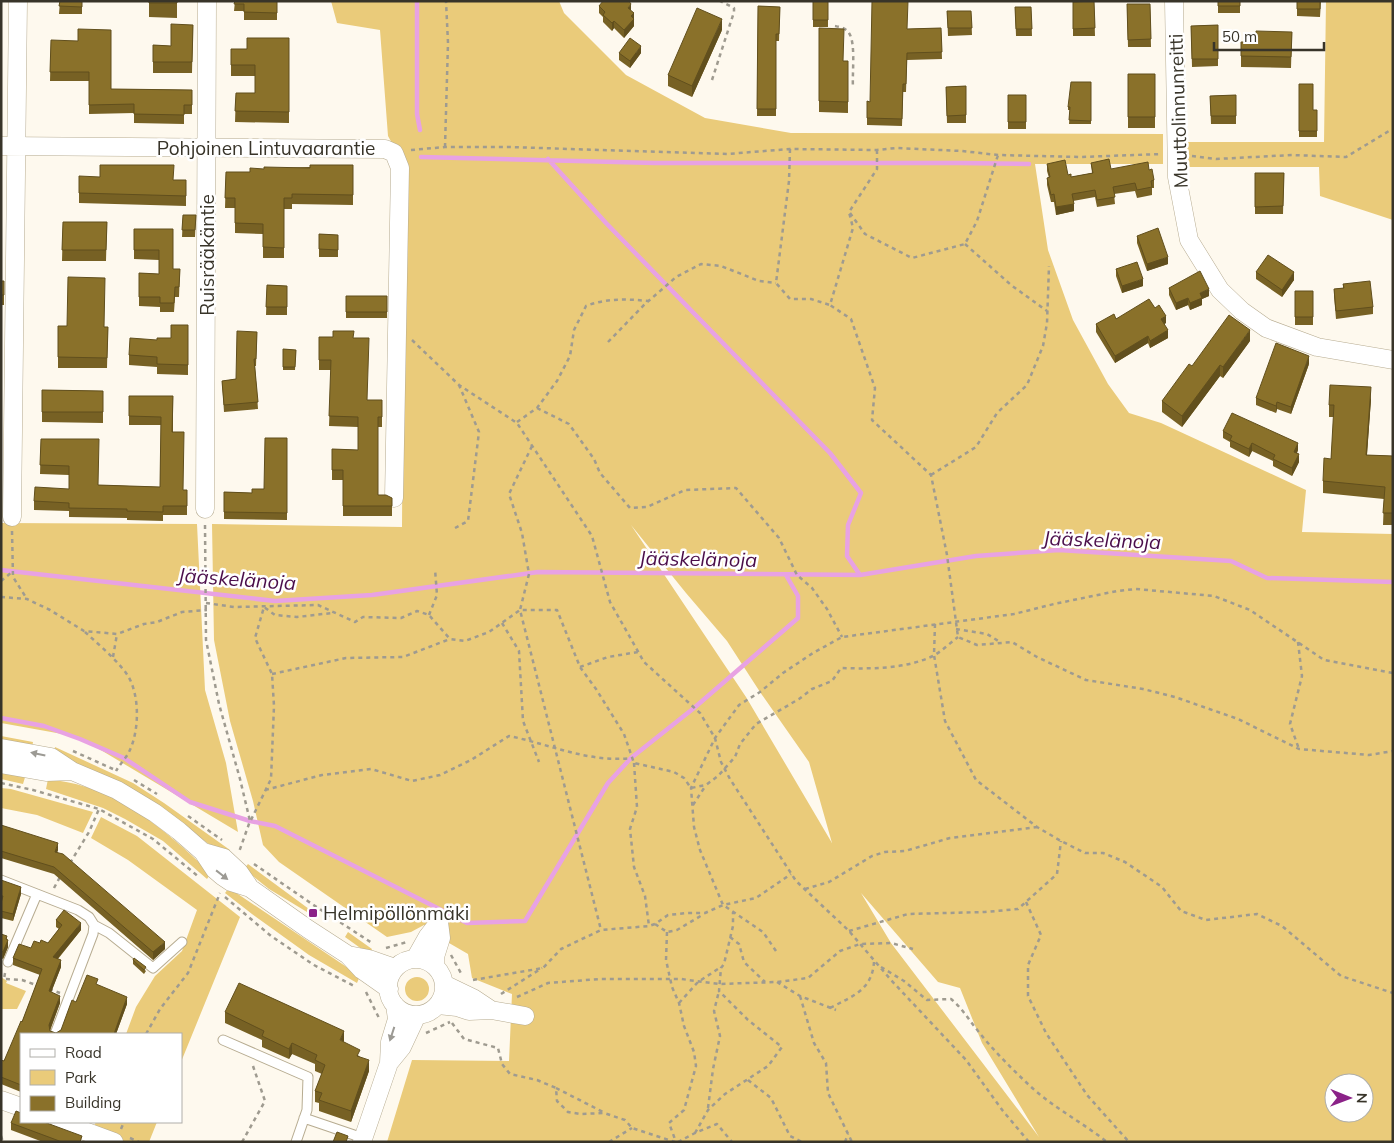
<svg xmlns="http://www.w3.org/2000/svg" width="1394" height="1143" font-family="Mulish,sans-serif">
  <rect width="100%" height="100%" fill="#fef9ee"/>
  <path fill="#eacb7a" fill-rule="evenodd" d="M331,1H559L564,13L626,75L705,118L791,133L1163,134V164H1035L1048,250L1073,320L1108,384L1129,413L1161,423L1306,490L1302,532L1393,534V1142H387L412,1060L509,1061L512,994L472,978L468,954L449,943L444,929L424,925L411,932L387,937L279,862L263,845L253,801L230,721L214,640L212,524L402,527L403,366L408,172L388,136L380,30L337,23ZM631,525L686,593L727,641L760,692L809,762L832,843L746,697ZM861,893L938,982L960,988L982,1043L1039,1137L891,943ZM1334,1083H1364V1113H1334Z
    M1326,1H1393V220L1320,196L1319,167H1186L1185,142H1324Z
    M1,523L197,524L205,690L226,763L238,832L79,737L1,723Z
    M1,736L33,742L32,748L1,744Z
    M55,747L133,783L164,803L230,850L226,856L186,828L54,754Z
    M1,770L26,774L23,784L1,779Z
    M48,779C61,781 74,783 86,787C135,802 174,839 211,873L207,879L163,841L125,819L103,808L46,789Z
    M1,788L11,789L93,812L83,833L37,815L1,808Z
    M101,817L137,836L240,917L181,1062V1034H126L136,1007L155,976L182,951L197,910L128,860L91,838Z
    M248,864L309,909L307,912L269,889L244,869Z
    M229,888L360,976L357,983L309,955L252,914L225,893Z
    M348,932L372,949L370,955L345,937Z
    M405 989a12 12 0 1 1 24 0a12 12 0 1 1-24 0Z
    M1,977L7,981L6,983L26,991L17,1009H1Z
    M96,1122H157L149,1142H86Z"/>
  <g fill="none" stroke-linecap="round" stroke-linejoin="round">
    <path stroke="#e8a2e3" stroke-width="4.5" d="M417,1V114L420,130
      M421,157L655,163H960L1029,164
      M548,159L606,223L830,453L861,493L848,525L847,556L860,575
      M1,570L275,601L372,595L538,572L860,575L976,556L1059,550L1231,561L1267,578L1393,582
      M1,718L44,726L80,739L124,758L190,802L250,821L275,826L467,923L525,921L608,783L631,758L694,708L798,618V596L786,575"/>
    <g stroke="#b7ac91" stroke-width="11">
      <path id="lane" d="M1,880L78,910L89,917L94,925L93,934L55,1034
        M94,925L109,933L153,968L182,942
        M8,962L37,894
        M223,1040L308,1077L307,1110L296,1142
        M304,1118L354,1135"/>
    </g>
    <g stroke="#b7ac91" stroke-width="19">
      <path id="street" d="M1174,1L1177,177L1189,240L1220,290L1242,311L1266,328L1317,347L1393,360
        M1,146L385,149L394,153L400,168L394,498
        M205,509L207,1
        M12,517L18,1
        M1,748L51,757L72,771L117,790L155,813L179,831L203,852L215,870L222,876L231,882L250,888
        M1,764L46,772L72,771
        M203,852L224,858L239,872L250,888L308,929L348,955L362,970L389,989
        M348,955L369,959L395,968
        M415,959L428,936L439,922
        M388 987a28 28 0 1 1 56 0a28 28 0 1 1-56 0Z
        M435,966V957L441,938L439,922
        M444,984L473,998L491,1010
        M438,1005L457,1007L469,1011L491,1010L525,1016
        M389,1063L390,1042L397,1019L395,1005
        M1,1100L21,1107
        M60,1122L114,1142
        M362,1142L389,1063L402,1047L417,1015"/>
    </g>
    <path stroke="#9f9b90" stroke-width="2.5" stroke-dasharray="4 4" stroke-linecap="butt" d="M835,26C840,27 846,28 849,33C856,43 852,74 853,87
      M712,80L734,12V8L720,1
      M445,147L448,43L446,1
      M790,149L789,181L776,283L790,299H811L830,305
      M411,150L445,147H508L727,154L790,149L877,150L896,148L962,151L998,155L1080,157L1162,154
      M877,150V169L849,212L853,228L830,305L851,319L875,388L872,420L931,475L947,555L958,637L977,645L1012,642L1037,657L1086,680L1143,689L1175,697L1238,719L1299,749L1369,755L1393,751
      M1192,156L1216,159L1292,155L1346,157L1389,131H1393
      M850,213L865,234L912,258L965,244L977,221L998,155
      M965,244L1011,285L1047,311
      M412,340L459,385L517,423L592,536L610,602L644,662L700,713L715,738L721,762L730,779L796,881L849,931L891,980L966,1060L1003,1111L1029,1142
      M608,342L645,304L667,285L676,277L701,264L721,266L759,281L776,283
      M537,408L569,424L594,459L600,473L630,508L647,507L685,490L736,488L779,538L797,575L812,588L827,609L842,637
      M517,422L537,408L557,381L570,356L574,330L586,306C607,298 627,299 649,301
      M532,446L509,494L522,533L529,574L520,610L601,930
      M931,475L976,447L997,413L1027,385L1043,346L1047,323L1049,266
      M205,525L206,640L219,704L240,779L250,821L239,852
      M455,528L468,521L479,432L459,385
      M12,531L13,577L27,599
      M1,581L12,572
      M1,597L27,599L50,610L84,631L117,634L144,624L157,622L182,612L207,610
      M206,603L234,607L318,605L355,622L363,617L401,618L417,611L429,615L450,639L465,641L489,632L520,610H557L580,667L596,689L624,734L634,763L674,772L684,778L691,788L706,785L718,776L735,757L740,744L756,724L799,699L812,689L832,681L841,668C872,669 905,669 933,656C942,651 950,643 958,637
      M429,615L437,595L435,569
      M502,623L519,651L523,721L539,762
      M935,624L934,655L945,721L976,780L1037,827L1061,841L1085,853H1103L1125,862L1162,887L1181,911L1206,920L1257,914L1282,926L1341,976L1393,993
      M956,629L987,634L1000,642
      M85,632C99,645 114,657 126,673C140,692 140,730 129,752C126,758 120,764 116,771
      M1298,642L1302,676L1290,724L1299,749
      M113,657L117,634
      M580,667L608,657L638,652
      M272,674L346,658L403,657L450,639
      M73,751L113,769
      M634,763L637,807L630,829L634,867L645,896L649,926
      M134,780L157,794
      M1,783L33,790L99,809L153,839L199,877
      M265,790L322,775L371,769L412,781L440,775L471,760L509,736C549,744 589,763 631,758
      M693,805L706,785
      M188,816L222,840
      M251,820L271,779L274,706L272,674L255,638L264,607L275,615L297,617L332,613
      M70,863L89,832L99,809
      M254,864L312,904L372,943
      M54,888L60,877
      M805,889L829,882L872,856L885,852L905,851L950,838L1037,827
      M225,897L271,936L314,965L356,987
      M1026,902L1041,935L1028,965V996L1046,1033L1087,1095L1129,1142
      M655,924L667,932L677,930L704,914
      M849,931L908,914L985,912L1018,909L1057,874L1061,841
      M667,932L666,960L672,987L679,1003L684,1026L694,1052L696,1066L684,1110L669,1123L676,1142
      M730,937L739,944L744,962L765,982
      M386,948L407,942
      M776,951L763,932L723,905L700,850L694,827L691,788L715,738L739,705L760,692L783,673L813,653L842,637L1014,614L1054,604L1117,591L1136,589L1214,596L1250,610L1324,660L1393,673
      M451,955L462,975
      M881,967L904,981L927,1000L951,999C962,1008 969,1020 978,1031C993,1050 1011,1068 1029,1085C1052,1107 1082,1122 1107,1142
      M5,973L4,979L22,980L39,986
      M473,980L543,968L561,949L601,930L649,926L655,924L668,915L687,913H705L723,905L756,898L791,874
      M777,982L800,996L836,1010
      M49,989L60,993
      M366,992L380,1020
      M501,994L542,968
      M800,996L814,1043L826,1063L828,1093L852,1142
      M517,997L548,983L600,979H681L719,984L777,982L808,978L840,951L860,944L891,943L913,949
      M679,1003L698,982L721,967
      M830,1008C853,996 872,990 874,962
      M452,1023L464,1039L498,1048L502,1064L510,1074L537,1080L556,1088L557,1101L568,1112L580,1114L604,1113L625,1120L632,1128L675,1142
      M426,1033L450,1022
      M146,1034L160,1009L188,973L220,893
      M748,1080L771,1098L790,1136L802,1142
      M556,1088L603,1112
      M708,1108L713,1069L720,1036L714,1011L719,991
      M121,1129L124,1122
      M695,1133L708,1110L725,1094L768,1066L782,1047L748,1020L719,991L721,968L724,964L733,926V912
      M1,1136L3,1142
      M130,1138L139,1142
      M242,1142L265,1101L253,1066
      M609,1142L632,1128
      M678,1142L695,1133L717,1124L732,1142
      M845,1142L848,1134"/>
    <use href="#lane" stroke="#fff" stroke-width="9"/>
    <use href="#street" stroke="#fff" stroke-width="18"/>
  </g>
  <path fill="#776124" d="M60,1H82V14H59Z
    M149,1H177V18L149,17Z
    M235,1H277V20H244V11H234Z
    M813,1H828V27H813Z
    M1094,1L1095,36H1073V2Z
    M1218,1H1240V13H1218Z
    M1321,1L1320,17L1297,16V9Z
    M1127,4H1150L1151,47H1128Z
    M599,6L631,11L634,18V26L624,38L614,28L612,31L603,22V17L599,13Z
    M758,6L780,7L779,41H776V116H757Z
    M1015,7H1031L1032,36H1016Z
    M947,11H971L972,35L948,36Z
    M193,25L192,73H153V45L171,46Z
    M1218,25V66L1192,67L1191,26Z
    M819,28L843,61H848V113L819,112Z
    M941,28L942,59L907,60L906,92H903L902,126L867,125V101L870,102L907,29Z
    M722,30L692,97L668,86V75Z
    M1292,32L1291,68L1241,67V42H1256Z
    M289,38V123L235,122L236,93H255V76H231V49H247Z
    M51,40L111,89L192,90V114H184V124L134,123V113L89,114V81H50Z
    M619,53H641L630,68L619,60Z
    M1128,74H1155V128H1128Z
    M1091,82V124H1069L1070,110H1068V107Z
    M1299,84L1313,110H1317V137H1299Z
    M966,86V123H947L946,87Z
    M1008,95H1026V129H1008Z
    M1236,95V124H1211L1210,96Z
    M1091,163L1111,169L1149,170L1154,180V188H1152V195L1137,198L1135,191L1114,194L1115,204L1097,207L1095,197L1073,201L1074,211L1056,215L1054,202H1051L1047,185V178H1049L1047,171V164L1071,177L1092,173Z
    M353,165V205L292,204V209H284V258H263V234L235,233V208H225L226,172H250L264,169Z
    M1255,173H1284L1283,214H1255Z
    M174,180H186V206L79,203V193Z
    M183,215H196L195,237H182Z
    M63,222H107L106,261H62Z
    M134,229H173V269H180L179,297H175L174,312H160V307L139,306V273L159,274V260L134,259Z
    M319,234L338,235V257H319Z
    M1137,236L1168,264L1147,271L1137,243Z
    M1116,269L1143,286L1122,293L1116,276Z
    M1256,272L1294,280L1282,297L1256,279Z
    M1,281H4V305H1Z
    M1343,284L1373,307V314L1336,319L1334,296V289L1343,288Z
    M267,285L287,286V315H266Z
    M1169,288L1209,296L1202,299V305L1190,310L1188,305L1176,310L1169,295Z
    M1295,291H1313V325H1295Z
    M346,296H387V318H346Z
    M1155,308L1166,323L1164,324L1168,338L1150,348L1148,343L1115,363L1096,332V324Z
    M188,325V375L157,374V367L129,365V355L157,340L171,338Z
    M58,326L108,327L107,368H58Z
    M257,332L256,366H255L258,409L224,412L222,381L236,379Z
    M319,337L353,338L367,400H382V427H378V495L392,498V516H343V480H332V449L358,450V427L329,426L331,370H319Z
    M1250,341L1223,378L1220,376L1182,427L1162,412V401L1192,366Z
    M283,349L296,350L295,370H283Z
    M1309,364L1291,414L1277,409L1276,413L1256,405V398Z
    M42,390L103,391V423L42,422Z
    M129,396H173V432L183,490H187V515H163V521L127,520V518L69,517V511L34,510V501L69,489V475L40,474L41,439L98,485L160,487L161,425H129Z
    M1371,399L1367,455L1393,456V525H1383L1384,499L1323,493V481L1331,459L1334,417H1329V405Z
    M1223,431L1298,450L1297,453L1299,462L1292,476L1273,466V461L1252,451L1249,457L1230,447V442L1223,438Z
    M287,438V520L224,519V492L252,493L264,489Z
    M1,825L58,850L57,852L165,949L153,960L54,874L1,858Z
    M1,880L21,894L13,921L1,918Z
    M56,920L81,930L58,959L61,967L51,992L60,1003L50,1031L56,1033L61,1030L76,1002L98,985L127,1004L116,1034H21V1092L1,1084V1060L4,1061L22,1022L40,975L13,965V958L40,943H48L59,929L56,927Z
    M1,934L7,939L8,947L3,959L1,958Z
    M133,960L146,971L144,974L133,964Z
    M225,1012L344,1042L360,1057L369,1071L351,1122L319,1111V1103L315,1102V1091L322,1074L315,1071V1064L292,1054L289,1059L262,1047V1040L225,1023Z
    M11,1123L82,1142H43L11,1130Z"/>
  <path fill="#614f1d" d="M631,4V11L628,8Z
    M634,13V26L624,38V30L631,16Z
    M722,19V30L692,97V86Z
    M614,21V28L612,31V23Z
    M641,46V53L630,68V61Z
    M1074,204V211L1056,215V207Z
    M1168,257V264L1147,271V264Z
    M1294,272V280L1282,297V290Z
    M1143,279V286L1122,293V286Z
    M1209,289V296L1202,299V305L1190,310V303L1200,293Z
    M1188,298V305L1176,310V303Z
    M1166,316V323L1161,326V319Z
    M1168,330V338L1150,348V341Z
    M1250,330V341L1223,378V367Z
    M1148,336V343L1115,363V356Z
    M1309,356V364L1291,414V407Z
    M1220,365V376L1182,427V416Z
    M1371,387V399L1366,467V455Z
    M1277,402V409L1276,413V406Z
    M1252,443V451L1249,457V449Z
    M1298,443V450L1294,459V452Z
    M1299,454V462L1292,476V468Z
    M58,843V850L55,859V852Z
    M21,887V894L13,921V914Z
    M81,923V930L53,964V957Z
    M7,936V942L8,940V947L3,959V952Z
    M165,942V949L153,960V952Z
    M61,960V967L49,998V991Z
    M60,996V1003L49,1032V1025Z
    M127,997V1004L116,1034H114Z
    M344,1031V1042L340,1040Z
    M292,1043V1054L289,1059V1049Z
    M369,1060V1071L351,1122V1111Z"/>
  <path fill="#8a712a" stroke="#614f1d" d="M60,1H82V7L59,6Z
    M149,1H177V3H149Z
    M235,1H277V13L244,12V4H234Z
    M603,1H629L631,4L628,8L634,13L631,16L634,19L624,30L614,21L612,23L603,15L605,12L599,6Z
    M813,1H828V20H813Z
    M872,1H908L907,29L941,28L942,52L907,53L906,84H903L902,119L867,118V101L870,102Z
    M1094,1L1095,28L1073,29V2Z
    M1218,1H1240V6H1218Z
    M1297,1H1320V9H1297Z
    M1127,4H1150L1151,39L1128,40Z
    M758,6L780,7L779,34H776V109H757Z
    M1015,7H1031L1032,29H1016Z
    M697,8L722,19L692,86L668,75Z
    M947,11H971L972,28H948Z
    M171,24L193,25L192,62H153V45L171,46Z
    M1218,25V59H1192L1191,26Z
    M819,28L844,29L843,61H848V102L819,101Z
    M78,29L111,30V89L192,90V105H184V115L134,114V104L89,105V72H50L51,40L78,41Z
    M1256,31L1292,32L1291,57L1241,56V42H1256Z
    M247,38H289V112L235,111L236,93H255V65H231V49H247Z
    M630,38L641,46L630,61L619,53Z
    M1128,74H1155V117H1128Z
    M1071,82H1091V121L1069,120L1070,107H1068Z
    M1299,84H1313V110H1317V131H1299Z
    M966,86V115L947,116L946,87Z
    M1008,95H1026V122H1008Z
    M1236,95V116H1211L1210,96Z
    M1109,159L1111,169L1148,162L1149,170L1152,169L1154,180L1151,181L1152,187L1137,190L1135,183L1113,187L1115,197L1097,200L1095,190L1072,194L1074,204L1056,207L1054,194L1051,195L1047,178L1050,177L1047,164L1065,160L1068,175L1071,174V177L1093,173L1091,163Z
    M100,165H174L173,180H186V196L79,193V176L100,177Z
    M310,165H353V195L292,194V198H284V248L263,247V224L235,223V198H225L226,172H250V168L264,169V167L310,168Z
    M1255,173H1284L1283,206L1255,207Z
    M183,215H196L195,230H182Z
    M63,222H107L106,250H62Z
    M1158,228L1168,257L1147,264L1137,236Z
    M134,229H173V269H180L179,287H175L174,303H160V297H139V273L159,274V250H134Z
    M319,234L338,235V250L319,249Z
    M1268,255L1294,272L1282,290L1256,272Z
    M1137,262L1143,279L1122,286L1116,269Z
    M1200,271L1209,289L1200,293L1202,298L1190,303L1188,298L1176,303L1169,288Z
    M68,277L105,278L104,327H108L107,358L58,357V326H67Z
    M1,281H4V295H1Z
    M1370,281L1373,307L1336,311L1334,289L1344,288L1343,284Z
    M267,285L287,286V307H266Z
    M1295,291H1313V317H1295Z
    M346,296H387V312H346Z
    M1149,299L1155,308L1159,305L1166,316L1161,319L1168,330L1150,341L1148,336L1115,356L1096,324L1114,314L1116,319Z
    M1229,315L1250,330L1223,367L1220,365L1182,416L1162,401L1189,364L1192,366Z
    M171,325H188V365L157,364V357L129,355L130,338L157,340V338H171Z
    M237,331L257,332L256,359H254L258,402L224,405L222,381L236,379Z
    M333,331H354L353,338H369L367,400H382V417H378V495H386L392,498V506H343V470H332V449L358,450V417L329,416L331,360H319V337H333Z
    M1276,343L1309,356L1291,407L1277,402L1276,406L1256,398Z
    M283,349L296,350L295,367H283Z
    M1330,385L1371,387L1366,455L1393,456V513H1383L1385,487L1323,481L1324,458L1331,459L1334,405H1329Z
    M42,390L103,391V412H42Z
    M129,396H173L172,432H184L183,490H187V506H163V512L127,511V509L69,508V503L34,501L35,487L69,489V466L40,465L41,439H99L98,485L160,487L161,417L129,416Z
    M1232,413L1298,443L1294,452L1299,454L1292,468L1273,459L1275,455L1252,443L1249,449L1230,440L1232,436L1223,431Z
    M265,438H287V513L224,512V492L252,493V489H264Z
    M1,825L58,843L55,852L63,854L165,942L153,952L54,867L1,851Z
    M1,880L21,887L13,914L1,911V903L3,896H1Z
    M64,910L81,923L53,957L61,960L49,991L60,996L49,1025L50,1031L56,1033L61,1030L72,1000L76,1002L87,975L98,979L96,984L127,997L114,1034H21V1085L1,1077V1060L4,1061L21,1021L22,1022L42,969L13,958L19,944L31,948L34,941L40,943L41,940L48,943L62,925L56,920Z
    M1,934L7,936L6,939L8,940L3,952L1,951Z
    M134,958L146,967L144,970L133,960Z
    M239,983L344,1031L340,1040L360,1050L357,1056L369,1060L351,1111L319,1100L322,1093L315,1091L325,1065L315,1060L317,1055L292,1043L289,1049L262,1036L264,1031L225,1012Z
    M16,1111L21,1113V1122H44L82,1136L80,1142H62L11,1123Z
    M337,1132L348,1136L346,1142H333Z"/>
  <defs><path id="oneway-solid" d="M-6-.8H1V-3.2L6.5 0L1 3.2V.8H-6Z" transform="scale(1.25)"/></defs>
  <g fill="#9c9a94">
    <use href="#oneway-solid" transform="translate(38 754) rotate(-168)"/>
    <use href="#oneway-solid" transform="translate(222 875) rotate(38)"/>
    <use href="#oneway-solid" transform="translate(392 1034) rotate(108)"/>
  </g>
  <rect fill="#8b2288" stroke="#fff" stroke-width="2" x="308" y="908" width="10" height="10" rx="2.5"/>
  <g text-anchor="middle" stroke-width="5" stroke-linejoin="round" paint-order="stroke">
    <g font-size="19" fill="#383429" stroke="#fff">
      <text transform="translate(1178 111) rotate(-92)" y="7">Muuttolinnunreitti</text>
      <text x="266" y="155">Pohjoinen Lintuvaarantie</text>
      <text transform="translate(207 255) rotate(-90)" y="7">Ruisrääkäntie</text>
    </g>
    <g font-size="19" fill="#383429" stroke="#fff" text-anchor="start">
      <text x="323" y="920">Helmipöllönmäki</text>
    </g>
    <g font-size="20" font-style="italic" fill="#4b0e4a" stroke="#fff">
      <text transform="translate(1102 540) rotate(2)" y="7">Jääskelänoja</text>
      <text transform="translate(698 559) rotate(1)" y="7">Jääskelänoja</text>
      <text transform="translate(237 579) rotate(4)" y="7">Jääskelänoja</text>
    </g>
  </g>
  <rect width="1394" height="1143" fill="none" stroke="#383429" stroke-width="5"/>
  <rect x="20" y="1033" width="162" height="90" fill="#ffffff" stroke="#afaea9"/>
  <rect x="30" y="1049" width="25" height="8" fill="#ffffff" stroke="#afaea9"/>
  <text x="65" y="1058" font-size="15" fill="#383429">Road</text>
  <rect x="30" y="1070" width="25" height="15" fill="#eacb7a" stroke="#afaea9"/>
  <text x="65" y="1083" font-size="15" fill="#383429">Park</text>
  <rect x="30" y="1096" width="25" height="15" fill="#8a712a" stroke="#afaea9"/>
  <text x="65" y="1108" font-size="15" fill="#383429">Building</text>
  <g transform="translate(1349 1098) rotate(91)"><circle r="24" fill="#ffffff" stroke="#afaea9"/>
  <path d="M0-4L9 19L0 12L-9 19Z" fill="#8b2288"/>
  <text y="-8" font-size="14" font-weight="bold" text-anchor="middle" fill="#383429">N</text>
  </g>
  <path d="M1214 42v8h110v-8" fill="none" stroke="#383429" stroke-width="2.5"/>
  <text x="1222" y="42" font-size="15" fill="#383429" stroke="#ffffff" stroke-width="4" paint-order="stroke">50 m</text>
</svg>
